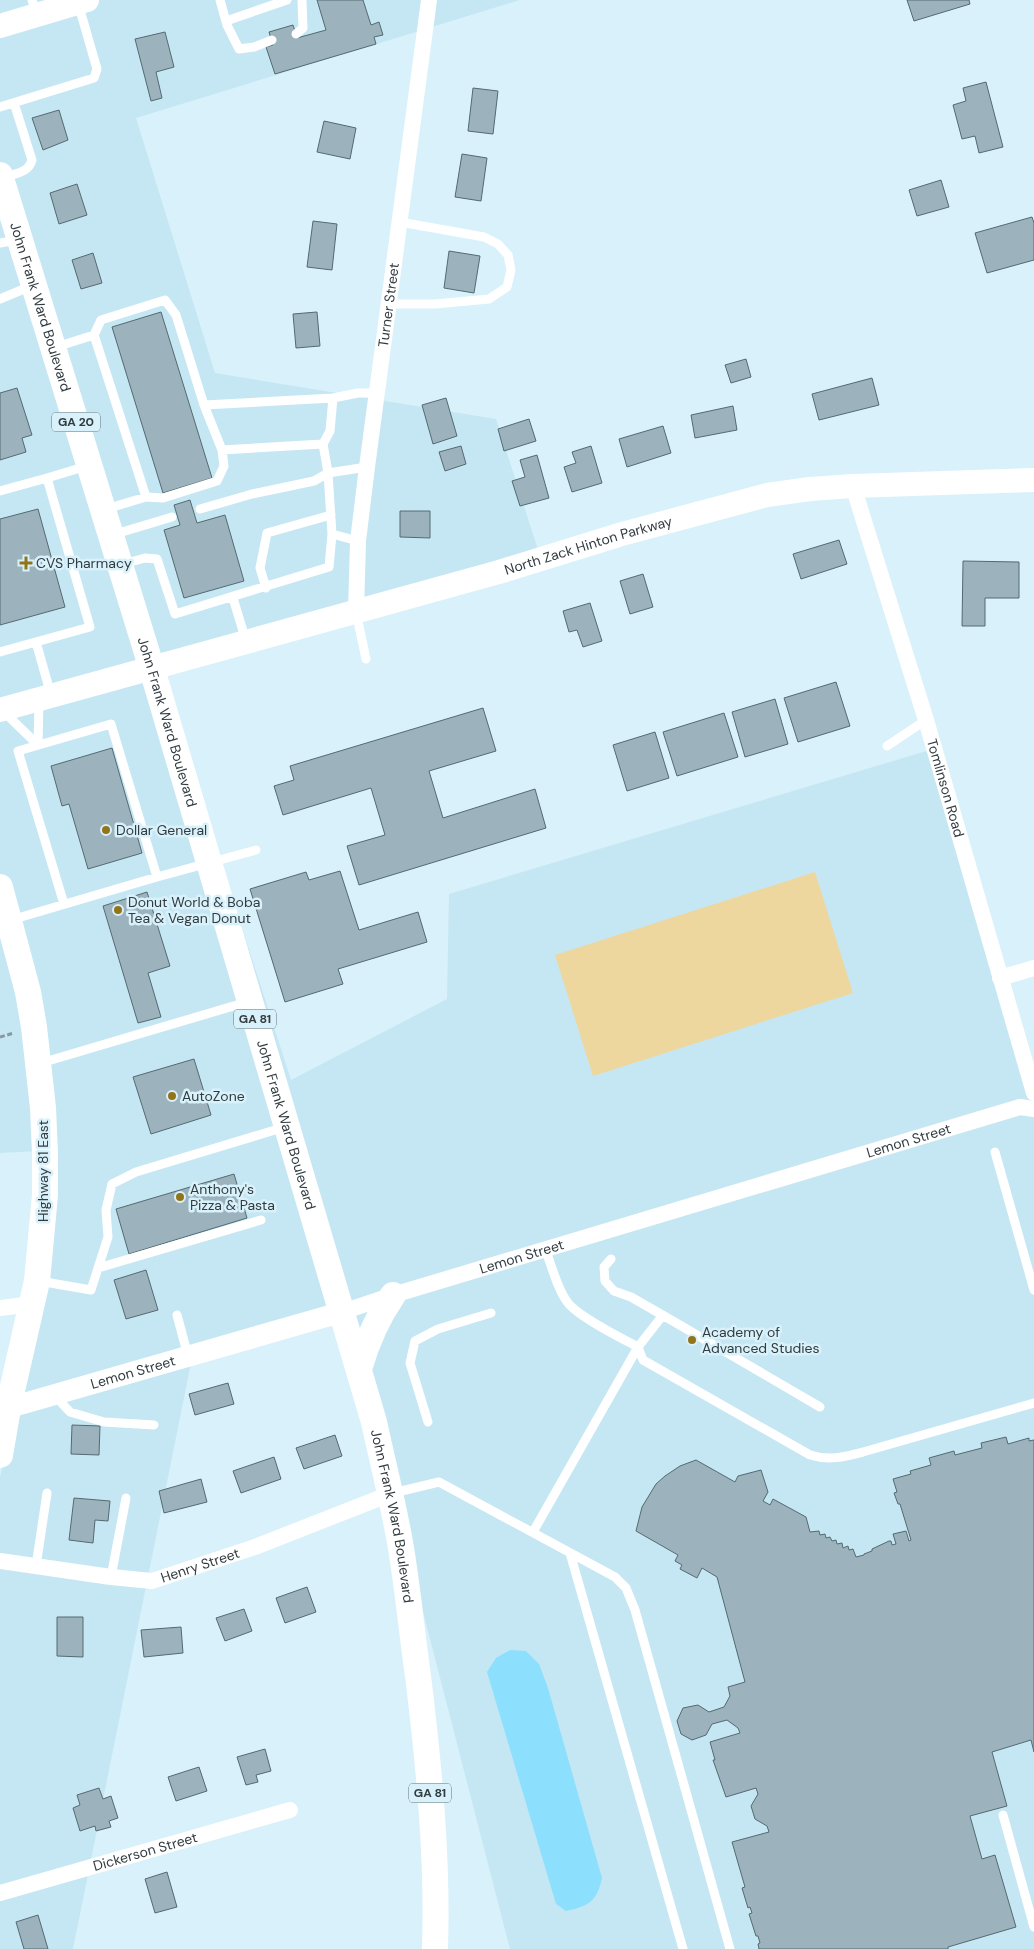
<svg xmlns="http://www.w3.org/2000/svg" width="1034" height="1949" font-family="'DM Sans',sans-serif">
  <rect width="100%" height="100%" fill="#d8f1fa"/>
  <path fill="#c5e7f3" d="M0,0H520L136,118L215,373L496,419L541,559L157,664L291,1080L447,999L449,894L930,750L1034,1093V1949H510L374,1422L342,1312L192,1358L73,1949H0V1477L20,1392L38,1151L0,1153Z"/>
  <path fill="#edd79f" d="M815,872L853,993L593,1076L555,955Z"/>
  <path fill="#8cdffd" d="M510,1650L526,1651L539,1664L548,1688L602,1878C597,1902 588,1906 566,1911L556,1904L487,1672L496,1658Z"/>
  <path fill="#9cb3bd" stroke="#546a72" d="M317,0H363L371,25L379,22L383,35L374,37L376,44L275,74L266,47L273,45L269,32L293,25L297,38L326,30Z
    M907,0H969L970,4L914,21Z
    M165,32L174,67L156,72L162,98L151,101L135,39Z
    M986,82L1003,147L979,153L975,136L962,139L953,105L966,101L963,88Z
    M473,88L498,91L493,134L468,131Z
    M59,110L68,140L43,150L32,118Z
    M324,121L356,128L350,159L317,152Z
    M462,154L487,158L481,201L455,197Z
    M941,180L949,207L917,216L909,190Z
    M77,184L87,215L59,224L50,193Z
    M1032,217L1034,223V260L987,273L975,233Z
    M313,221L337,224L332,270L307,267Z
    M449,251L480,256L474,293L444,288Z
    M93,253L102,283L81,289L72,260Z
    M161,312L212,478L163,493L112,327Z
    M317,312L320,346L296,348L293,314Z
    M746,359L751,377L731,383L725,365Z
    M872,378L879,405L819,420L812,394Z
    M17,388L32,435L22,438L26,452L0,460V393Z
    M446,398L457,436L433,444L422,405Z
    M733,406L737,430L695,438L691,415Z
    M529,419L536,441L504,451L498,429Z
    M663,426L671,453L627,467L619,439Z
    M461,446L466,464L445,471L439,452Z
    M591,446L602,483L572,492L564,467L576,463L572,452Z
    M537,455L549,498L520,506L512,481L525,477L520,460Z
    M190,500L197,523L225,515L244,581L184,598L164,530L180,525L174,505Z
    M38,509L65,607L0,625V519Z
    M400,511H430V538L400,537Z
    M839,540L847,564L801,579L793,554Z
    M963,561L1019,562V598H985V626H962Z
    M643,574L653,607L630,614L620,581Z
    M590,603L602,641L583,647L577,630L569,632L563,611Z
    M836,682L850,726L798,742L784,698Z
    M775,699L788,744L745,757L732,712Z
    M483,708L496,751L429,771L443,818L535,789L546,828L359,885L347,846L385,835L371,788L283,815L274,786L294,780L290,766Z
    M724,713L738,757L677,776L663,732Z
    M655,732L669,778L627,791L613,745Z
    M112,748L142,853L88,869L69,804L62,806L51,766Z
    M340,871L359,930L418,912L427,942L338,969L343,984L285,1002L250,889L306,872L309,880Z
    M147,892L170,966L148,973L161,1017L138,1023L103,906Z
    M194,1059L211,1115L151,1134L133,1077Z
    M234,1174L247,1218L129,1254L116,1209Z
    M146,1270L158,1310L126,1319L114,1280Z
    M228,1383L234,1404L195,1415L189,1394Z
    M72,1425L100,1426L99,1455L71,1454Z
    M335,1435L342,1456L304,1469L296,1448Z
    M1006,1437L1008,1444L1029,1438V1441L1034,1440V1752L1031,1740L992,1752L1007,1806L970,1816L982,1859L995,1855L1016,1927L948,1947V1949H759L758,1944L760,1943L758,1936H756L749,1914L752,1913L750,1907L748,1908L742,1888L745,1887L732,1842L769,1832L767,1826L755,1819L751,1806L758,1794L756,1788L726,1797L713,1760H715L710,1742L740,1733L738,1728L727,1720L712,1724L706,1735L692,1740L681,1734L677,1721L683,1708L698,1705L709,1712L724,1707L730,1696L728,1687L745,1682L717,1577L702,1568L697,1578L680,1569L682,1565L675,1561L678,1555L636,1531L642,1507L656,1484L665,1476L680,1466L696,1460L735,1482L738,1476L761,1470L768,1492L763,1501L770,1505L773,1499L806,1517L810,1532L819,1531L820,1535L825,1534L826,1538L830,1537L832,1541L836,1540L837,1544L842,1543L843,1548L848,1546L849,1550L853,1549L856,1557L864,1555V1554L872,1551V1549L889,1541H891L892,1545L896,1544L893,1534L906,1531L909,1541L911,1540L900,1504H898L894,1493L897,1492L893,1479L911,1474L910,1471L931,1465L929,1458L954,1451L955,1455L982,1448L981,1443Z
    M274,1457L281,1479L241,1493L233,1471Z
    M201,1479L207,1502L164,1513L159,1491Z
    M74,1498L110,1501L108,1521L95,1520L93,1543L69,1540Z
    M307,1587L316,1612L285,1623L276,1598Z
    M244,1609L252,1631L225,1641L216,1618Z
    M57,1617H83V1657L57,1656Z
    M181,1627L183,1653L144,1657L141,1630Z
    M265,1749L271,1771L256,1775L258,1782L246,1785L237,1757Z
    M199,1767L207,1791L176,1801L168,1777Z
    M99,1788L103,1799L111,1796L118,1818L109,1821L111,1827L96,1831L95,1826L80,1831L73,1808L80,1805L77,1795Z
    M167,1872L177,1907L155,1913L145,1879Z
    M38,1915L48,1949H24L16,1922Z"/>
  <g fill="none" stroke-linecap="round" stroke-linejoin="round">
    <path stroke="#87999f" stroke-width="3" stroke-dasharray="5 2.5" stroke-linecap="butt" d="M0,1037L14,1033"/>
    <path stroke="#fff" stroke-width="9" d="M32,0L37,14
      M220,0L227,25L239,49L254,47L272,40
      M226,21L287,0
      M296,34L303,28L302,0
      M0,107L94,78L97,69L78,3
      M2,178C13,174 29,173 32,160L14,103
      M0,243L17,240
      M0,299L31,286
      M388,304H435L489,299L507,287L511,270L508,255L498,244L484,237L400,222
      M94,335L101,320L165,300L176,315L204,405L333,398L358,393H377
      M56,347L94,335L146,497
      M323,444L330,431L333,398
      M222,450L323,444L328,473L367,467
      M0,491L47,478
      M106,509L146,497L163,498L217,481L224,466L222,450L204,405
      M200,509L252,494L314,481L328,473L332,534L358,541
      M112,535L172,517
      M123,564L145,558L157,559L175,614L329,567L332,534
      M266,588L260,568L267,533L331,515
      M233,598L246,641
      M356,612L366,659
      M36,642L51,695
      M0,652L90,627L47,478L87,466
      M4,712L38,745
      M38,745L39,700
      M887,746L926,720
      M64,904L18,751L111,724L157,877
      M11,920L157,877L256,850
      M41,1063L247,1002
      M995,1152L1034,1290
      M611,1259L604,1267L605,1281L614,1291L631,1297L678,1324L820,1407
      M98,1268L261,1220
      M39,1281L91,1290L108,1237L106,1210L112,1184L136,1172L285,1127
      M177,1315L188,1356
      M663,1315L638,1347L643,1360L810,1455C829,1461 844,1457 863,1452L1034,1403
      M55,1396L70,1412L104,1422L154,1425
      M428,1422L410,1363L415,1341L438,1329L491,1313
      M393,1493L439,1482L615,1577L626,1588L635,1610L730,1949
      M533,1532L638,1347C621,1338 579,1317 568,1303C557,1289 552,1266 545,1249
      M570,1553L683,1949
      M36,1566L47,1493
      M111,1577L126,1498
      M1003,1815L1034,1927"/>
    <g stroke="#fff" stroke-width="16">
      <path id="s1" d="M853,486L926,720L1034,1093"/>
      <path id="s2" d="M356,612L358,541L367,467L429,0"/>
      <path d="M1000,978L1034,968"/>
      <path d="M0,1308L33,1304"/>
      <path id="s3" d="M342,1312L393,1295L1020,1107L1034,1109"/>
      <path id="s4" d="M0,1561L111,1577L152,1581L255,1547L390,1494"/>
      <path id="s5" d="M0,1893L290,1810"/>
    </g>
    <path stroke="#fff" stroke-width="21" id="s6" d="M8,1408L342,1312"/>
    <g stroke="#fff" stroke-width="24">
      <path d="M0,26L87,0"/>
      <path id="s7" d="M0,710L499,572L622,534L767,495L810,489L853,486L1034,480"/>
    </g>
    <g stroke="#fff" stroke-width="26">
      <path id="s8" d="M0,175L152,669L374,1422C383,1464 394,1506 401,1548C408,1591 412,1634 418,1676C429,1766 438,1858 435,1949"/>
      <path d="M0,887L28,992L34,1027L43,1108L45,1153V1195L37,1281L8,1408L0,1455"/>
      <path d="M359,1369C367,1341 377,1318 393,1295"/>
    </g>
  </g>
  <g fill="#92751b" stroke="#d8f1fa" stroke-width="2">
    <path d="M23.5 555.5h5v5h5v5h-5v5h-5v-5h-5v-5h5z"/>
    <circle cx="106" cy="830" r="5"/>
    <circle cx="118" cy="910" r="5"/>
    <circle cx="172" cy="1096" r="5"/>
    <circle cx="180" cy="1197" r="5"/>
    <circle cx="692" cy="1340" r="5"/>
  </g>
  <g text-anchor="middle" stroke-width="5" stroke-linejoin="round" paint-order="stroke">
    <g fill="#d8f1fa" stroke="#647278" stroke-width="1">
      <rect x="52" y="412.5" width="48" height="19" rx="4"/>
      <rect x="234" y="1009.5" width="42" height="19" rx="4"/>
      <rect x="409" y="1783.5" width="42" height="19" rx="4"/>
    </g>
    <g font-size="12" font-weight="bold" fill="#323c40">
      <text x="76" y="426">GA 20</text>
      <text x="255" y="1023">GA 81</text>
      <text x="430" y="1797">GA 81</text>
    </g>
    <g font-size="14" fill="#323c40" stroke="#d8f1fa">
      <text dy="5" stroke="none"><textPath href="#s8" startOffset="138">John Frank Ward Boulevard</textPath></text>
      <text dy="5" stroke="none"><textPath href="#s2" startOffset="309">Turner Street</textPath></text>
      <text dy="5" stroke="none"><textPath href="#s7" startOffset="611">North Zack Hinton Parkway</textPath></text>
      <text dy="5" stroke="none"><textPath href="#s8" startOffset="572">John Frank Ward Boulevard</textPath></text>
      <text dy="5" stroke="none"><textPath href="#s1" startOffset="316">Tomlinson Road</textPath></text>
      <text dy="5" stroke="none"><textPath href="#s8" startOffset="992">John Frank Ward Boulevard</textPath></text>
      <text dy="5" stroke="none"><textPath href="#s3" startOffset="592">Lemon Street</textPath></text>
      <text transform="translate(43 1171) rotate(-90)" y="5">Highway 81 East</text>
      <text dy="5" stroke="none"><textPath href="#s3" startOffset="188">Lemon Street</textPath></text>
      <text dy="5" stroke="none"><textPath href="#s6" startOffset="130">Lemon Street</textPath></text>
      <text dy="5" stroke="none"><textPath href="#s8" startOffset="1398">John Frank Ward Boulevard</textPath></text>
      <text dy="5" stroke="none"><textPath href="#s4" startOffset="204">Henry Street</textPath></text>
      <text dy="5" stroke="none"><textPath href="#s5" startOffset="151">Dickerson Street</textPath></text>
    </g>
    <g font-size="14" fill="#323c40" stroke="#d8f1fa" text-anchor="start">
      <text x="36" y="568">CVS Pharmacy</text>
      <text x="116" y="835">Dollar General</text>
      <text x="128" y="907">Donut World &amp; Boba<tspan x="128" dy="16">Tea &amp; Vegan Donut</tspan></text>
      <text x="182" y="1101">AutoZone</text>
      <text x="190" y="1194">Anthony's<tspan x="190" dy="16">Pizza &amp; Pasta</tspan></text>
      <text x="702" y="1337">Academy of<tspan x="702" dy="16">Advanced Studies</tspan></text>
    </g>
  </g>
</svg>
